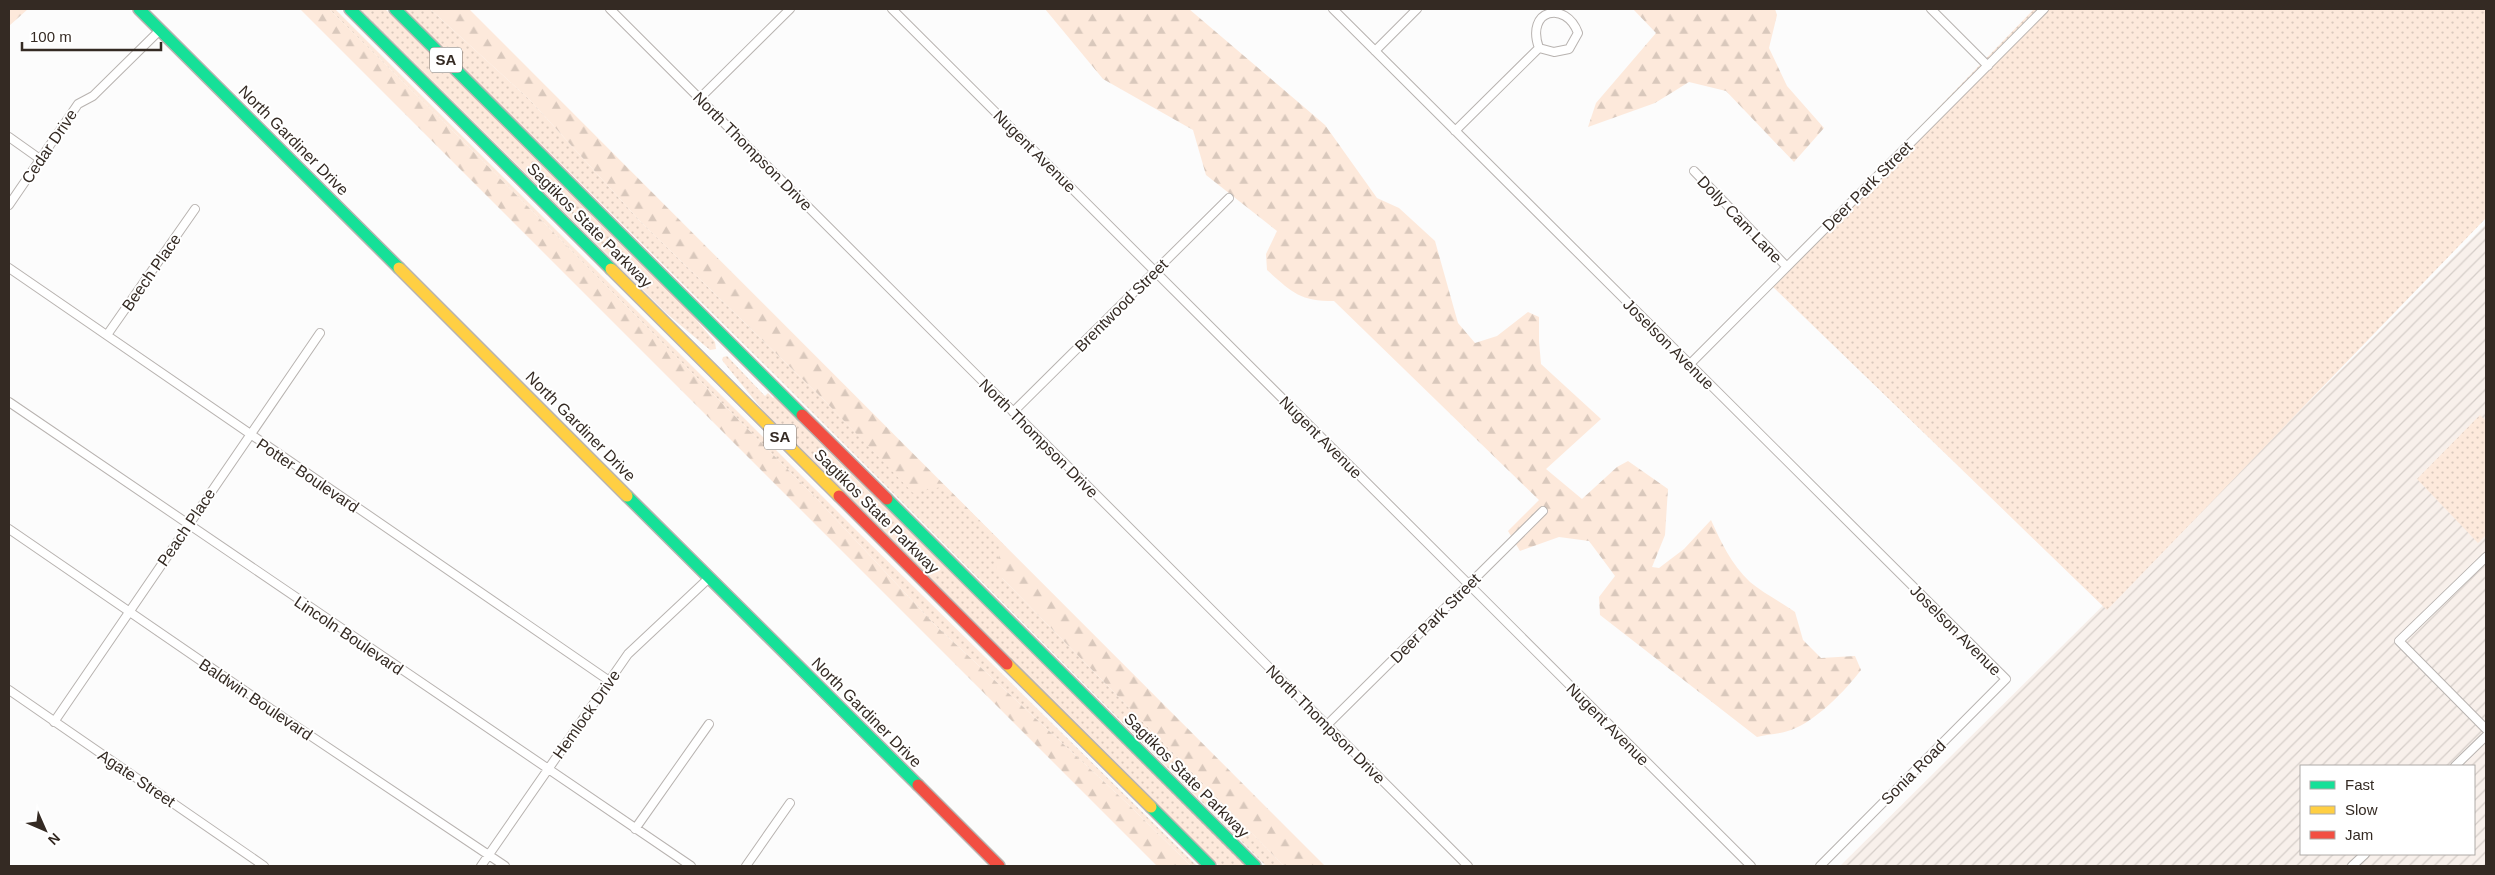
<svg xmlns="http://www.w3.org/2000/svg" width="2495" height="875" font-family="Arial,sans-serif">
  <defs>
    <pattern id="industrial-furrows" width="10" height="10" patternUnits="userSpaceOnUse" patternTransform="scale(1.25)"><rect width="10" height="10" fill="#f8f0eb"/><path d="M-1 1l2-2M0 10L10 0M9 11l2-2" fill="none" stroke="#d5cec9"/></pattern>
    <pattern id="green-dots" width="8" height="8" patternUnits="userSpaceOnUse" patternTransform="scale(1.25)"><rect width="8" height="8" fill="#fde9db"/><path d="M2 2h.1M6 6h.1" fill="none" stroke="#d9c8bc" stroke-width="1.8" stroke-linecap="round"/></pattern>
    <pattern id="forest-firs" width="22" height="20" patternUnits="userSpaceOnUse" patternTransform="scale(1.25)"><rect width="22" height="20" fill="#fde9db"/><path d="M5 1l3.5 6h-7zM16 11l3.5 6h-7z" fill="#d9c8bc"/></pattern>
  </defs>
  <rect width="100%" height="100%" fill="#fcfcfc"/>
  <path fill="url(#industrial-furrows)" fill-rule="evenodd" d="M2486,224V866H1840L2374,337ZM2301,766H2474V854H2301Z"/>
  <path fill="url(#green-dots)" d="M329,9H335L856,530L1197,866H1191L1129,805L935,625L816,498L457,135Z
    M360,9H385L676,296L715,342L716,349L710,350L666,313Z
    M404,9H430L529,99L640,221L823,399L913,492L944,485L1004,545L1002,578L1284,866H1266L774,374Z
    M2034,9H2486V218L2107,610L1769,283Z
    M727,356L765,396L768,393L773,398L775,396L1246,866H1219L770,419L725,364L722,360L723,357Z
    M2480,415L2486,421V535L2478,543L2417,479Z"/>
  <path fill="url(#forest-firs)" d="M9,9H28L9,26Z
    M300,9H329L457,135L816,498L935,625L1129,805L1191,866H1157Z
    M430,9H469L1325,866H1284L1002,578L996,568L1001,548L944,490L941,487L913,493L823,399L640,221L529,99Z
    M1045,9H1189L1325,125L1377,198L1399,208L1435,241L1458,323L1475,343L1497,336L1528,312L1539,317V341L1541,364L1601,419L1546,469L1582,499L1617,467L1628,461L1668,489L1665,535L1652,567L1659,568L1684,549L1711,520C1721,542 1731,564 1750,582C1763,593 1781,602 1795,612L1803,640L1821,658L1855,656L1861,670C1845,691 1816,721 1791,730C1780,734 1768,734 1757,737L1600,615L1599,597L1615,576L1589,541L1559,537L1520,551L1508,531L1539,500L1334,301C1299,301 1292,292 1267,270L1266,254L1277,231L1206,175L1193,130L1103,79Z
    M1633,9H1775L1777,15L1769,48L1787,86L1824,128L1794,162L1726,91L1689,82L1655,103L1588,127L1596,103L1656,33Z"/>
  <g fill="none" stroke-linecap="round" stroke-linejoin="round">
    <g stroke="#b8b3b0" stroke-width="10">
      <path id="street" d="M610,9L1468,866
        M892,9L1751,866
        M1333,9L2006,679L1820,866
        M1931,9L1988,66
        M1375,51L1417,9
        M700,98L790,9
        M1455,131L1539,48L1554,52L1569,49L1578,33C1566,0 1525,9 1539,48
        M9,137L40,159
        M1694,171L1787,267
        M9,205L78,104L93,96L160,30
        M9,268L608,680
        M107,335L195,209
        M1690,364L2044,9
        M9,402L691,866
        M1013,412L1229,198
        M9,529L290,722L505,866
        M2486,557L2399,641L2486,729
        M9,690L264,866
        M54,722L320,333
        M1327,725L1543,511
        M2455,766L2486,736
        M635,829L709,724
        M481,866L628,654L709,578
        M746,866L790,803
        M2352,866L2365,854"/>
    </g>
    <g stroke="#b8b3b0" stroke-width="14">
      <path id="fast" d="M139,9L399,268
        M350,9L611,269
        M395,9L802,415
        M627,496L918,785
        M887,499L1255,866
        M1151,807L1210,866"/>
    </g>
    <g stroke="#b8b3b0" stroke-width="14">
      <path id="slow" d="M399,268L627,496
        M611,269L839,496
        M1007,664L1151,807"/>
    </g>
    <g stroke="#b8b3b0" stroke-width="14">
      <path id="jam" d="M802,415L887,499
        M839,496L1007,664
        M918,785L999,866"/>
    </g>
    <use href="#street" stroke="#fff" stroke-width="8"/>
    <use href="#fast" stroke="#16e098" stroke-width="11"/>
    <use href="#slow" stroke="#ffcf43" stroke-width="11"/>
    <use href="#jam" stroke="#f24e42" stroke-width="11"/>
  </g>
  <g text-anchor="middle" stroke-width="4" stroke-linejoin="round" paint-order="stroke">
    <g fill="#fff" stroke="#716a65" stroke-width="1">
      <rect x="430" y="47.5" width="32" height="25" rx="4"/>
      <rect x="764" y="424.5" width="32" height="25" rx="4"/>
    </g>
    <g font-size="15" font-weight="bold" fill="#342a23">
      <text x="446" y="65">SA</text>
      <text x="780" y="442">SA</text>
    </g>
    <g font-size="16" fill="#342a23" stroke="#fff">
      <text transform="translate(294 140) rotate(45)" y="6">North Gardiner Drive</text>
      <text transform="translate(49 146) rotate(-56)" y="6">Cedar Drive</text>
      <text transform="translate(753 151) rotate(45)" y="6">North Thompson Drive</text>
      <text transform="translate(1035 151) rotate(45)" y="6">Nugent Avenue</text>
      <text transform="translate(1867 186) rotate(-45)" y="6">Deer Park Street</text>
      <text transform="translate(1740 219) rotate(46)" y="6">Dolly Cam Lane</text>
      <text transform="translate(590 225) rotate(45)" y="6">Sagtikos State Parkway</text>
      <text transform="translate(151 272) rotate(-55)" y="6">Beech Place</text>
      <text transform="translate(1121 305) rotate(-45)" y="6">Brentwood Street</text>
      <text transform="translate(1669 344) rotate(45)" y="6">Joselson Avenue</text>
      <text transform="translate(581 426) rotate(45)" y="6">North Gardiner Drive</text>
      <text transform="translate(1321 437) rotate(45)" y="6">Nugent Avenue</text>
      <text transform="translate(1039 438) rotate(45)" y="6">North Thompson Drive</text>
      <text transform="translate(308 475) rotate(34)" y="6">Potter Boulevard</text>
      <text transform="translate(877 511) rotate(45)" y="6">Sagtikos State Parkway</text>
      <text transform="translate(186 527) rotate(-56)" y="6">Peach Place</text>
      <text transform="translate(1435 618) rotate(-45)" y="6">Deer Park Street</text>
      <text transform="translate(1956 630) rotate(45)" y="6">Joselson Avenue</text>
      <text transform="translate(349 635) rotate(34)" y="6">Lincoln Boulevard</text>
      <text transform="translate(256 699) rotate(34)" y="6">Baldwin Boulevard</text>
      <text transform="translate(867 712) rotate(45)" y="6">North Gardiner Drive</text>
      <text transform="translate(586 714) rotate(-55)" y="6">Hemlock Drive</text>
      <text transform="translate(1326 724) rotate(45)" y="6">North Thompson Drive</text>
      <text transform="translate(1608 724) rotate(45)" y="6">Nugent Avenue</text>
      <text transform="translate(1913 772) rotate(-45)" y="6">Sonia Road</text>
      <text transform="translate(1187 775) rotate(45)" y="6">Sagtikos State Parkway</text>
      <text transform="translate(137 778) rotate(34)" y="6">Agate Street</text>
    </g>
  </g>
  <rect width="2495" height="875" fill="none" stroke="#342a23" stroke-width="20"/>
  <rect x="2300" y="765" width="175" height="90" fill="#ffffff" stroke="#aeaaa7"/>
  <rect x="2310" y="781" width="25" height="8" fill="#16e098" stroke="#aeaaa7"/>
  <text x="2345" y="790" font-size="15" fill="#342a23">Fast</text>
  <rect x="2310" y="806" width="25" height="8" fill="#ffcf43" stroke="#aeaaa7"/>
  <text x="2345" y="815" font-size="15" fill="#342a23">Slow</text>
  <rect x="2310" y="831" width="25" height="8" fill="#f24e42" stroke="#aeaaa7"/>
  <text x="2345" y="840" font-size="15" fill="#342a23">Jam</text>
  <g transform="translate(45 830) rotate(135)" stroke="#ffffff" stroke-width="4" paint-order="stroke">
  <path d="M0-4L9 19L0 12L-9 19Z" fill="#342a23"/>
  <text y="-8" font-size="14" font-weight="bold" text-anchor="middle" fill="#342a23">N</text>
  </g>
  <path d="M22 42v8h139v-8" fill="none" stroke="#342a23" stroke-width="2.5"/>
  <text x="30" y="42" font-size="15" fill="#342a23" stroke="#ffffff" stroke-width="4" paint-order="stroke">100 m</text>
</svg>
